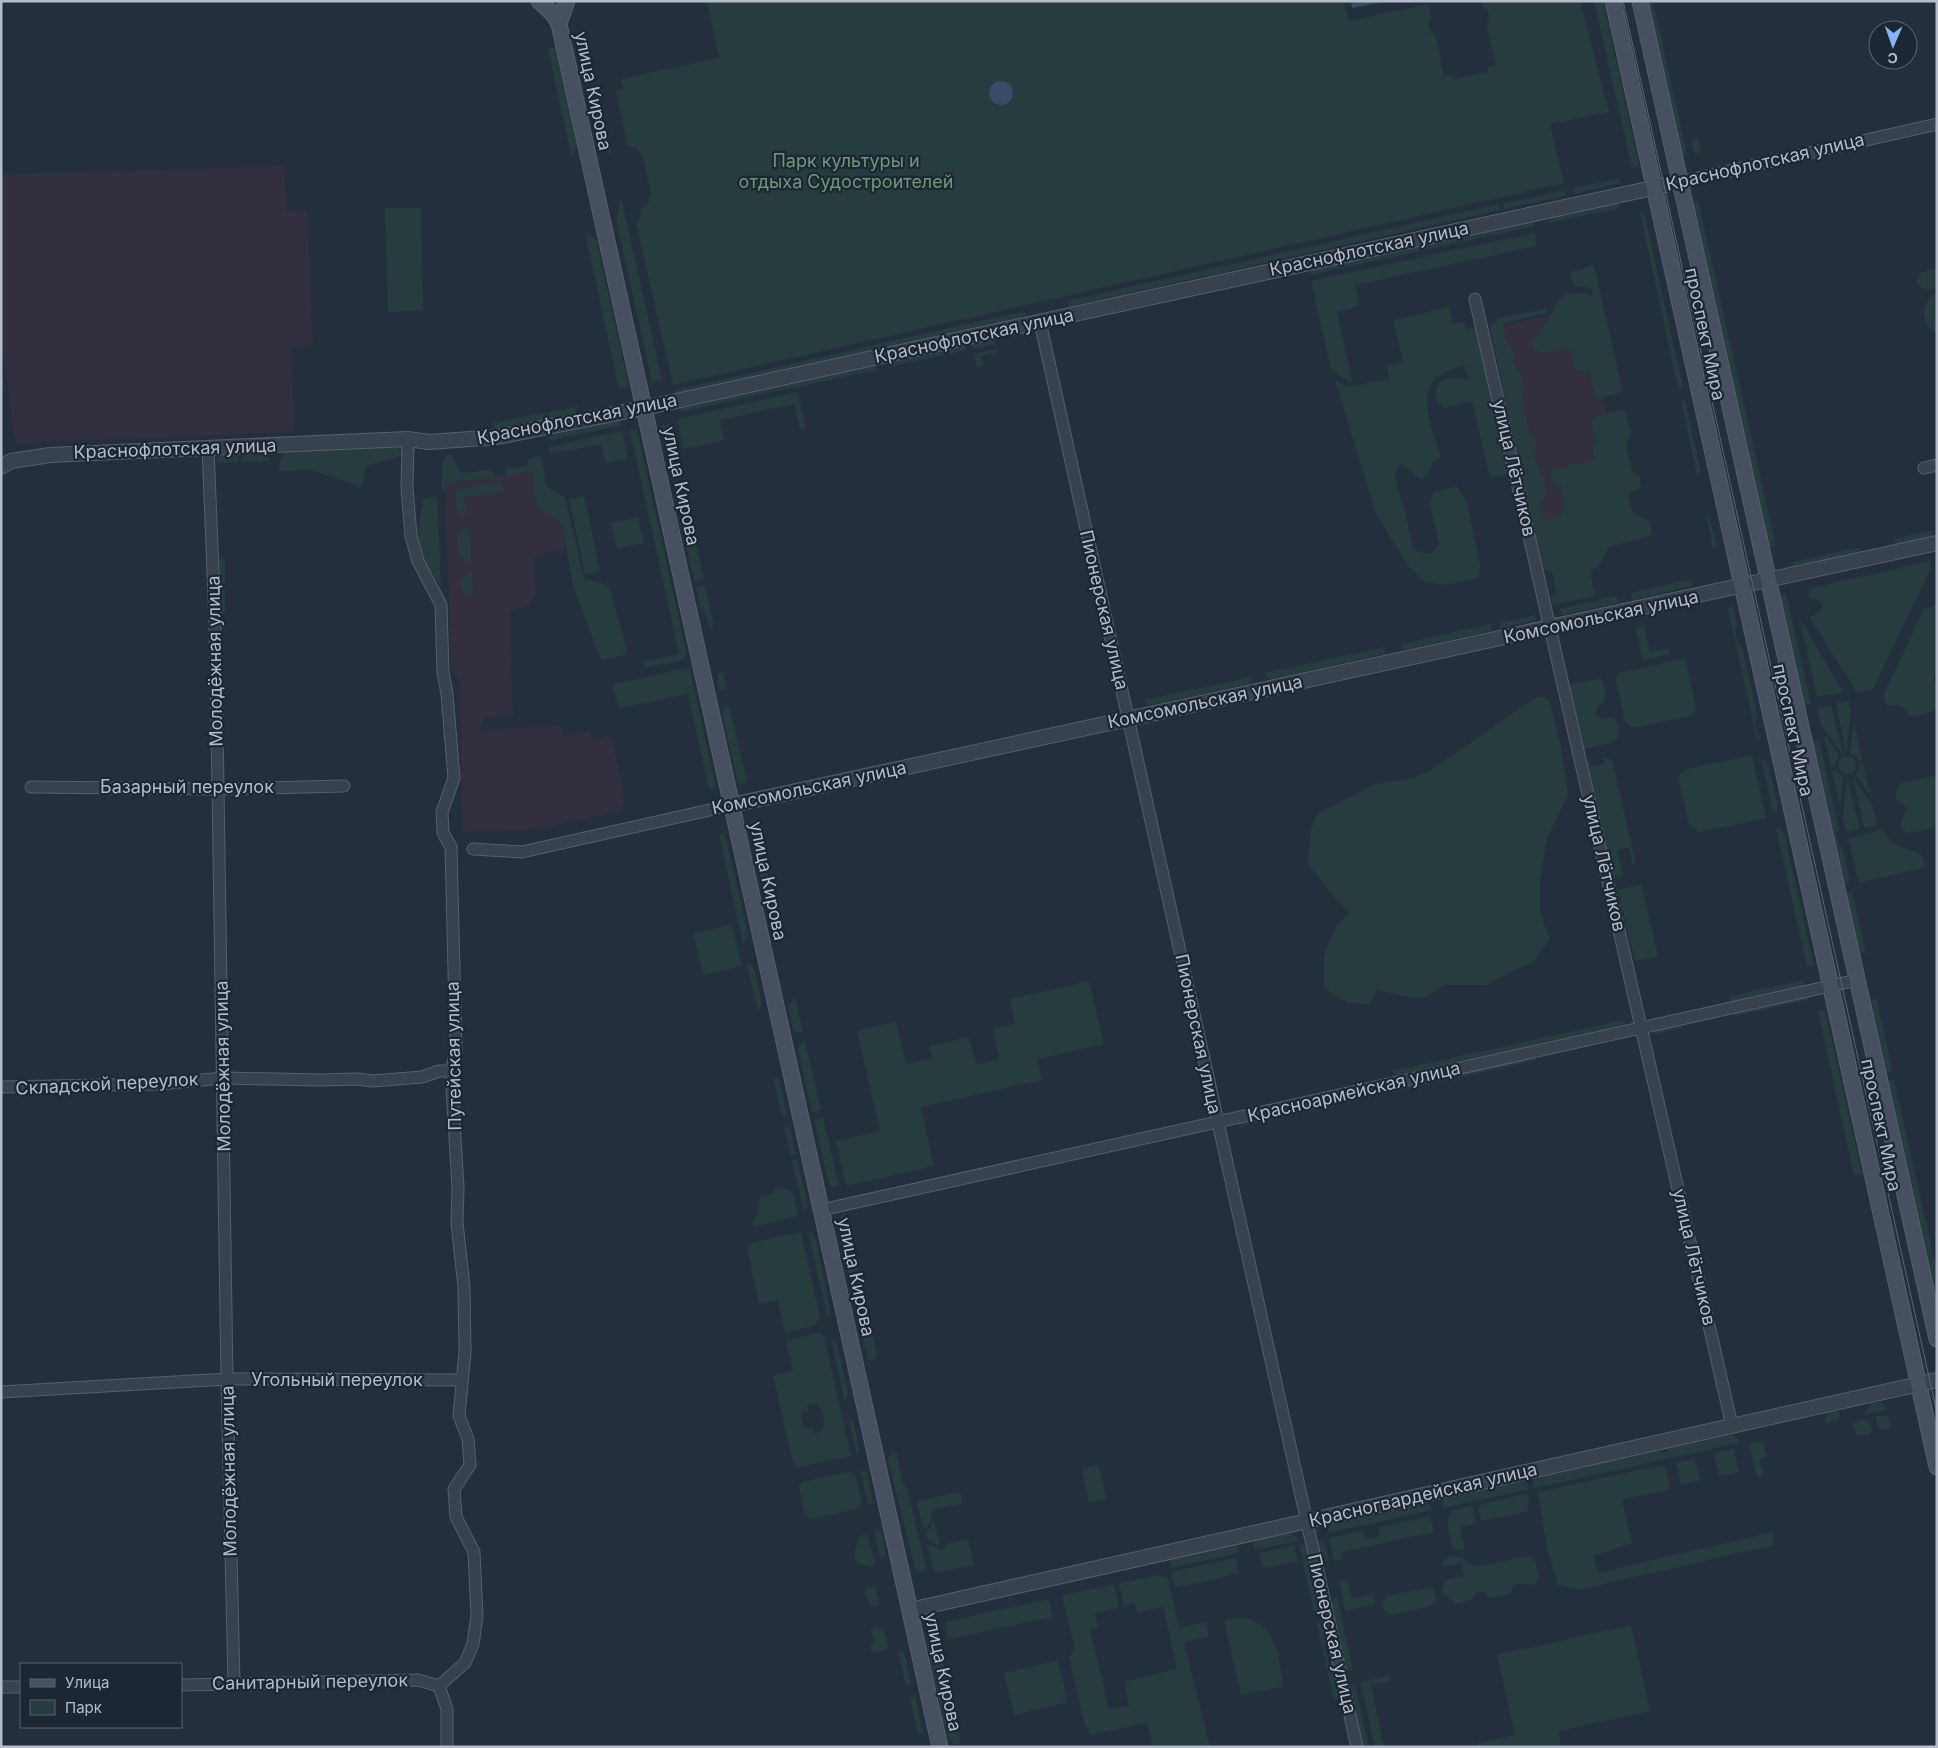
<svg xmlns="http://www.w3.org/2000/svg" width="1938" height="1748" font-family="Inter,sans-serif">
  <rect width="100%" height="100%" fill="#242f3e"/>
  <path fill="#32303f" d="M284,166L286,211L307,212L313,345L291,347L294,432L16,443L1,338V175Z
    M1582,308L1626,497L1547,534L1499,327Z
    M531,471L537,506L562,524L565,550L537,554L533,563L536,593L527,607L510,611L513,716L485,717L478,733L490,729L561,726L563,737L590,731L592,740L611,736L625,801L620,811L535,829L463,832L460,681L451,670L445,483Z"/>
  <path fill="#263c3f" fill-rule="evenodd" d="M707,1H1344L1349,21L1428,4L1432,20L1428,21L1431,34L1435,33L1444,76L1452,75L1454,80L1488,72V67L1496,65L1486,22L1490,21L1487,8L1484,9L1482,1H1580L1609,112L1550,124L1564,183L673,385L636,223L641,216L640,209L648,203L651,194L642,154L635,148L627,145L616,90L623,89L621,79L719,58Z
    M1594,1H1603L1639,166L1632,168Z
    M1645,1H1653L1687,154L1679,156Z
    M587,38L595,75L591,74L586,69L580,39Z
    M557,46L579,146L571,156L548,49Z
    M597,84L612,153L609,154C602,141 584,97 593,85Z
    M1698,138L1701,153L1694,154L1691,140Z
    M1619,178L1620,183L1575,194L1574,188Z
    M1565,190L1566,196L1504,209L1503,204Z
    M1698,200L1776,546L1766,548L1688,203Z
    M622,201L662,380L652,382L617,224L619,202Z
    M1619,201L1620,208L1550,223L1548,216Z
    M1499,204L1500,210L1069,307L1067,301Z
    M385,208H421L423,310L388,312Z
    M1644,212L1683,387L1678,388L1640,213Z
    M1532,219L1534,226L1311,275L1310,268Z
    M585,233L596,239L629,387L619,389Z
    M1535,233L1537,246L1355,285L1359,306L1337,312L1352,381H1349L1331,370L1311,281Z
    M1594,265L1622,388L1619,393L1598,399L1595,397L1590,373L1575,370L1572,352L1562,348C1552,351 1543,356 1534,349V339L1545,325L1553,311L1555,305L1565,294L1582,293L1592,296L1593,292L1591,288L1573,286L1570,272Z
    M1937,268V288C1927,291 1923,290 1916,282C1919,271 1927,270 1937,268Z
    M1937,292V333C1919,324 1920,302 1937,292Z
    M1449,307L1453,324L1464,322L1466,329L1476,327L1509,474L1490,478L1472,401L1446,408L1437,402L1435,392L1439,382L1448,378L1468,379V374L1464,365C1454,368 1444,372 1436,378C1416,395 1435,436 1441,457L1432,464L1429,474L1421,480L1401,463L1395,471L1397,487L1405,510L1413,549L1419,552L1430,554L1439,545L1430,503L1433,492L1457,486L1467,502L1480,565L1479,577L1446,585L1425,582L1408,566L1376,514L1335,380L1349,387L1389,379L1387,366L1403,362L1393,320Z
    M1546,308L1548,310L1546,313L1503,324L1506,340L1514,352L1513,360L1517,371L1522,377L1524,386L1521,395L1529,430L1538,445L1533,452C1537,467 1547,480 1546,495L1540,502L1544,520L1560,516L1564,511L1561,485L1553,483L1550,470L1595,460L1593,448L1596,443L1592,424L1595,417L1625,409L1631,432L1626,444L1632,471L1639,476L1641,488L1628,493C1630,510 1632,516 1649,520L1652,530L1650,536L1609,547L1598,567L1590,571L1595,596L1553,605L1551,598L1557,594L1552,572L1542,570L1490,328L1497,319Z
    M1025,311L1026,317L677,397L675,390Z
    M991,337L996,344L973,349L972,343Z
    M963,345L967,350L888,367V360Z
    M997,349V353L982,356L984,365L977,367L974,354Z
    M874,363L877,370L680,412L678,404Z
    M798,392L806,428L800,430L794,404L720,420L724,440L683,449L677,419Z
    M1685,400L1701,472L1697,475L1681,401Z
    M578,406L575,413L503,430L496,429L491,423Z
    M620,420L621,425L548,441L549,436L552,434Z
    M670,424L680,474L671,475L661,426Z
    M637,429L687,655L682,660L645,668L643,662L679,654L630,431Z
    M622,431L628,458L605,463L601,444L550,454L549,447Z
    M396,447L401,450L403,455L366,466L362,487L312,470L279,471C279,462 280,455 289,451Z
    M260,452L267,455L270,461L242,462V453Z
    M217,453H238V462L217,463Z
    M447,454L453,455L455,463L462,473L491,470L493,473V477L445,483V490H442V463Z
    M536,457H541L547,487L565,498L584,578L602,583L610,589L628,654L601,660L573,586L562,524L537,506L531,471L506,475L505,469L528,466L529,459Z
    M499,481L505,492L464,496L466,515H462L455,508L457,490Z
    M683,492L686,506L680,507L676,505L674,494Z
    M437,496L441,588L416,544L423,499Z
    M584,496L600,571L585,574L569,499Z
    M638,517L644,543L617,549L611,523Z
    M690,517L704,579L694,581L681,523L682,519Z
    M1710,517L1717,547L1713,548L1707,518Z
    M469,526L471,562H466L459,555C458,543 454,529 469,526Z
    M1932,530L1933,537L1895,546L1894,539Z
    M1860,547L1862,553L1794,568L1792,562Z
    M218,559H225V614L219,612Z
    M1930,561L1931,568L1873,689L1857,692L1809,617L1818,613L1822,609V604L1816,599L1810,597L1808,589Z
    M472,571L473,596L466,594L461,586L463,578Z
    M1692,579L1693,586L1632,600L1631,593Z
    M705,586L714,626L709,627L706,615L700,607L696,587Z
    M1786,593L1811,704L1809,706L1802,701L1778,595Z
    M1616,596L1618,603L1562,615L1560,609Z
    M1937,605V675L1933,676L1937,689V710L1909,717L1906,710L1898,705L1886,706L1883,696L1924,609Z
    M1733,607L1737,625L1735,630L1738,644L1742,647L1758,718L1754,719L1759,739L1757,740L1728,608Z
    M1535,615L1536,620L1500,628L1499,623Z
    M1800,619L1843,692L1817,697Z
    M1490,624L1492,631L1404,650L1402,644Z
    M1644,626L1650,652L1669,648L1670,654L1643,660L1635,627Z
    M1384,647L1385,654L1272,679L1266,677L1265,673Z
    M1683,659L1686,661L1696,710L1694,715L1639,727H1631L1624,719L1616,679L1619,673Z
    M685,668L690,670L716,788L709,789L688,694L619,708L612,688L615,684Z
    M723,672L727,690H720L717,683L719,673Z
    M1251,677L1252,680L1248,684L1151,705H1148L1145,700Z
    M1602,678L1606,694L1604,701L1597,706L1596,713L1599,718C1604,719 1611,717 1615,720C1618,722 1619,727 1619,731C1619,746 1594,746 1583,749L1568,685Z
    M1537,697H1546L1550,703L1561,746L1568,795L1547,839L1540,879V914L1550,938L1533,963L1514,970L1486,985H1446L1423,998L1401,996L1377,990L1369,1005L1347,1002L1324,988V955L1336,927L1350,912L1330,892L1308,863L1311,828L1318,814L1372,785L1412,778L1431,770Z
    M1849,700L1851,712L1846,753L1836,703Z
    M729,705L747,782L738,784L722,713L723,709Z
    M1831,705L1843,754H1842L1821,725L1817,708Z
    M1854,723L1862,760L1859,761L1856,756L1850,753Z
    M1824,734L1839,756L1836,761L1835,767H1831Z
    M1817,739L1819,740L1839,830L1836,832L1839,847H1842L1850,882L1844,884L1813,746Z
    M1752,755L1766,818L1700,832L1689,825L1678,778L1684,770Z
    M1838 765a9 9 0 1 1 18 0a9 9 0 1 1-18 0Z
    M1602,757L1612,760L1636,864L1633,865L1629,847L1617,850L1623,876L1612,879L1585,763L1590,762L1592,767L1604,764Z
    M1761,758L1768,763L1778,806L1777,810L1773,813Z
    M1863,764L1871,797L1856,775L1860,765Z
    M1832,771H1836L1843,777L1840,807Z
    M1937,775V827L1909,833L1901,829L1902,818L1908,808L1897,801L1895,795L1899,784Z
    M1853,777L1873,806L1877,825L1864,828Z
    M1847,778L1860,829L1846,832L1843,818Z
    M757,826L773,899L769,898L764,894L750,828Z
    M1776,828L1781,829L1784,832L1814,966L1807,967Z
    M1883,830L1893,844L1922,855L1925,867L1859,883L1848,838Z
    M725,833L748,935L743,945L719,834Z
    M1641,884L1658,956L1635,961L1618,890Z
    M1852,891L1866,953L1859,954L1845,892Z
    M776,913L782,939L774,936L770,918Z
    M732,925L742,966L703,975L693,934Z
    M747,964L754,968L762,1005L758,1011Z
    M1803,980L1805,986L1731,1003L1730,996Z
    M1089,981L1104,1044L1037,1059L1042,1080L921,1107L934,1166L846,1186L836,1141L880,1131L857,1031L896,1022L906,1064L932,1058L929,1046L969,1037L976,1064L999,1059L993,1029L1015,1024L1010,999Z
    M1807,995L1808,1000L1734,1016L1733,1011Z
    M795,998L803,1032H795L793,1029L788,1005Z
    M1877,999L1892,1071L1884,1073L1869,1001Z
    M1825,1010L1862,1174L1854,1176L1818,1011Z
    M1624,1020L1625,1025L1396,1076L1392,1071Z
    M1680,1024L1683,1028L1651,1035L1656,1029Z
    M805,1041L821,1110L812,1112L798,1049L799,1045Z
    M1534,1057L1537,1060L1330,1106L1331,1102Z
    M773,1077L779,1079L787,1115L782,1117Z
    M1894,1080L1937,1271V1313L1886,1082Z
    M1313,1105L1319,1109L1239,1127L1238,1121Z
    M823,1118L839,1185L833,1187L830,1185L828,1180L814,1120Z
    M789,1126L796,1154L791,1156L784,1127Z
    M797,1159L807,1202V1208L804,1211L792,1160Z
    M779,1188L793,1192L798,1213L795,1217L754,1227L753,1219L758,1213L760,1196L774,1193V1189Z
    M845,1212L865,1302L856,1299L853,1294L839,1228L841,1216Z
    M808,1231L811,1232L815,1237L830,1307V1312L827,1316Z
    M801,1232L820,1317L815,1325L785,1333L778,1300L759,1304L747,1248L752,1243Z
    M864,1314H868L877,1354L875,1359L871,1361L868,1359L859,1322Z
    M819,1333L824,1336L851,1456L798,1467L793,1462L773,1376L793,1371L786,1341ZM807,1403L817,1404C824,1411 825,1422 822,1431L814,1434L813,1428H805C801,1422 800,1418 803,1412L808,1411Z
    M831,1338L837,1343L848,1393L845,1403Z
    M1882,1402L1887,1410L1865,1415V1412L1870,1404Z
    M1834,1411L1840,1413L1838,1420L1826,1423L1825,1414Z
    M1888,1415L1891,1428L1885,1430L1880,1428L1876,1422V1416Z
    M848,1417L854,1424L860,1452L857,1455Z
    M1865,1419L1870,1423L1872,1431L1867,1435H1856L1852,1424Z
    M1730,1434L1737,1438L1739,1443L1535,1488L1533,1482L1536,1477L1660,1450L1661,1453L1668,1451V1447Z
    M1763,1441L1767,1458L1760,1460L1764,1476L1757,1477L1749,1444Z
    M1734,1449L1739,1472L1719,1476L1714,1453Z
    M894,1452L897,1454L902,1480L908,1491L926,1568L925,1571L916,1573L888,1459L891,1453Z
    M1695,1458L1700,1481L1681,1485L1676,1463Z
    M1099,1465L1106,1499L1089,1503L1082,1469Z
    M1662,1465L1666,1468L1670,1489L1622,1500L1632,1543L1594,1556L1598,1573L1773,1532L1774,1545L1578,1590L1558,1585L1547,1549L1538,1492Z
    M860,1470L867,1473L873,1501L869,1506Z
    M849,1472L855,1474L862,1503L859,1508L811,1519L805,1514L799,1487L802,1482Z
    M1523,1480L1527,1482L1529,1489L1443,1508L1442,1501L1444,1498Z
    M959,1492L961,1494L962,1504L935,1509L931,1514V1521L927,1527H923L917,1504L919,1501Z
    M1525,1494L1529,1497L1528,1511L1481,1521L1478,1508L1482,1504Z
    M1425,1502L1430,1504L1432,1510L1328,1533V1528L1331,1523L1370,1515L1374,1516L1384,1514L1386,1510Z
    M1472,1506L1476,1523L1460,1527L1465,1550H1453L1447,1523L1451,1511Z
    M1430,1516L1434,1532L1342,1552L1343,1559L1334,1561L1329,1538L1363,1530L1366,1539L1380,1536L1379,1527Z
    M934,1522L940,1543L939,1546L927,1538L926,1533Z
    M879,1530L882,1532L886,1554L881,1561L874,1532Z
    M1287,1531L1301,1540L1255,1550L1252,1539Z
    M867,1534L875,1564L872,1567C866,1567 863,1563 856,1562C852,1553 857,1544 861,1536Z
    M968,1539L974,1565L937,1572L933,1569L928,1544L942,1550L945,1548L946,1544Z
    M1324,1540L1329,1562L1318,1558L1317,1541Z
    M1303,1544L1307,1550L1320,1604L1319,1609L1314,1612L1299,1545Z
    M1294,1545L1298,1561L1263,1568L1259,1553Z
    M1238,1546L1239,1553L1171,1568V1560L1174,1557Z
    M1450,1556L1462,1557L1473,1567L1528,1556L1535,1560L1539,1578L1535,1584L1529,1585L1526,1583L1513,1585L1511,1594L1491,1598L1483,1591L1475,1594L1473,1599L1457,1604L1442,1593L1444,1581L1464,1576L1461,1563L1443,1567L1442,1562Z
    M1236,1558L1239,1573L1175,1588L1171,1572Z
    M1157,1575L1168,1578L1179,1628L1206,1622L1209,1636L1184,1642L1210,1747H1153L1147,1722L1091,1735L1084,1723L1069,1657L1075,1649L1062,1596L1114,1584L1119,1608L1095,1613L1098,1627L1090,1629L1109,1710L1129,1706L1124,1682L1177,1669L1163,1607L1137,1613L1135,1604L1124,1606L1119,1584Z
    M1347,1579L1352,1599L1373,1594L1375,1604L1345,1611L1339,1581Z
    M874,1585L876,1587L879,1605L870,1606L865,1589Z
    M1427,1588L1434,1590L1436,1601L1430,1606L1391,1615L1384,1611L1382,1603L1387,1596Z
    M1337,1596L1353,1671H1344L1329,1604Z
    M1049,1599L1053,1617L948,1639L945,1622Z
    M1242,1617C1280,1627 1276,1653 1284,1686L1241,1695L1224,1620Z
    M1316,1621L1325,1624L1328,1639L1325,1647L1329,1666L1335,1671L1340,1695L1337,1700L1334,1701Z
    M1631,1625L1650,1711L1559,1731L1561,1747H1478L1477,1743L1515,1735L1497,1655Z
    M874,1627L884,1629L888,1647L886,1650L872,1653L870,1646L874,1643L871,1629Z
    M939,1642L961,1743C952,1745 951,1743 947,1735L927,1645Z
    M904,1651L911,1684L906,1686L898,1652Z
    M1058,1660L1068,1702L1014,1715L1004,1673Z
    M1389,1675L1390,1681L1371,1685L1384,1747H1375L1360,1682Z
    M1355,1684L1369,1747H1360L1348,1692L1350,1688Z
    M915,1696L923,1733L918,1734L910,1698Z"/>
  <path fill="#394c67" d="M1351,1H1383V2L1352,8Z
    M989 93a12 12 0 1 1 24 0a12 12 0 1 1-24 0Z"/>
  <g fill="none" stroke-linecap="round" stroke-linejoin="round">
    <g stroke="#565f6c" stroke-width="13">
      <path id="minor" d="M1680,182L1937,124
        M1475,299L1732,1426
        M1040,322L1357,1747
        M408,439L407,488L411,536L418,561L441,605L443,672L447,694L454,778L442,812L443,833L451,847L456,1052L451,1071L458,1187L457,1223L464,1287L465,1352L459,1416L468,1439L470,1465L454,1489L456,1517L474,1552L477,1616L473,1644L465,1663L439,1686
        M208,448L215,621L217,723L227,1379L234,1684
        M1924,468L1937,465
        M31,787L218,789L344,786
        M473,849L522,852L732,805
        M1,1087L158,1084L224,1078L320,1080L357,1079L373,1081L422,1077L439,1071H451
        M821,1210L1857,980
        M1,1392L227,1379L462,1380
        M181,1685L418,1680L439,1686
        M439,1686L447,1709V1747
        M1,1687H21"/>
    </g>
    <g stroke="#565f6c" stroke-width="16">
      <path id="tertiary" d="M1,467L11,461L50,455L408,439L429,442L497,437L644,408L1680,182
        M732,805L1937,543
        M910,1610L1937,1380"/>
    </g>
    <g stroke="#565f6c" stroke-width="17">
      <path id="secondary" d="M539,1L553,14L559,24L940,1747
        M1613,1L1937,1467
        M1640,1L1937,1339
        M559,24L567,1"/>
    </g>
    <use href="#minor" stroke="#38414e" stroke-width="11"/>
    <use href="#tertiary" stroke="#38414e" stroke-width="14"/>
    <use href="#secondary" stroke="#465061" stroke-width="15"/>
    <path stroke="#5a6575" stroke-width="1" d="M1623,1L1937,1413"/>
  </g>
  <g text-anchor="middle" stroke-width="4.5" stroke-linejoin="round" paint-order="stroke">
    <g font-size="18" fill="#b4bcc9" stroke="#1d2633">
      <text transform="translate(593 91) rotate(78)" y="6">улица Кирова</text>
      <text transform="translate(1765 162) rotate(-13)" y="6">Краснофлотская улица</text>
      <text transform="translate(1369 249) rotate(-12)" y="6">Краснофлотская улица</text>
      <text transform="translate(1705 334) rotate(78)" y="6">проспект Мира</text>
      <text transform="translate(974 336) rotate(-12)" y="6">Краснофлотская улица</text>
      <text transform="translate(577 419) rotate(-11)" y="6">Краснофлотская улица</text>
      <text transform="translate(175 449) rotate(-2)" y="6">Краснофлотская улица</text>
      <text transform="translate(1514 468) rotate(77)" y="6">улица Лётчиков</text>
      <text transform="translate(681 486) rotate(78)" y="6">улица Кирова</text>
      <text transform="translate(1104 610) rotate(77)" y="6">Пионерская улица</text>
      <text transform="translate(1601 617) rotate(-12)" y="6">Комсомольская улица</text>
      <text transform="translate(215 661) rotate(-91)" y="6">Молодёжная улица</text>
      <text transform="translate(1205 702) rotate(-12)" y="6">Комсомольская улица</text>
      <text transform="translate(1793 730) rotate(78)" y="6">проспект Мира</text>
      <text x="187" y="793">Базарный переулок</text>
      <text transform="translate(809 788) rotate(-12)" y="6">Комсомольская улица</text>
      <text transform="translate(1604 863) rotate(77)" y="6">улица Лётчиков</text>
      <text transform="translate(768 881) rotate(78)" y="6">улица Кирова</text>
      <text transform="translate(1198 1034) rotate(78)" y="6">Пионерская улица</text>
      <text transform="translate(454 1056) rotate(-91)" y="6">Путейская улица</text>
      <text transform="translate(223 1066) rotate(-91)" y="6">Молодёжная улица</text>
      <text transform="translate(107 1084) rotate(-3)" y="6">Складской переулок</text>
      <text transform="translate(1354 1092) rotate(-13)" y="6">Красноармейская улица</text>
      <text transform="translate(1881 1125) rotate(78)" y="6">проспект Мира</text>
      <text transform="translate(1694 1257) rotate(77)" y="6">улица Лётчиков</text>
      <text transform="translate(856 1277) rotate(78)" y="6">улица Кирова</text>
      <text x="337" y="1386">Угольный переулок</text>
      <text transform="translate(229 1471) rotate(-91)" y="6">Молодёжная улица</text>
      <text transform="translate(1423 1495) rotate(-13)" y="6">Красногвардейская улица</text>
      <text transform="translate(1332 1634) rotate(77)" y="6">Пионерская улица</text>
      <text transform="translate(943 1672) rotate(78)" y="6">улица Кирова</text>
      <text transform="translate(310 1682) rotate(-1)" y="6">Санитарный переулок</text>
    </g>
    <g font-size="18" fill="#6b9a76" stroke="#1d2633">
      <text x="846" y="167">Парк культуры и<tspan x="846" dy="21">отдыха Судостроителей</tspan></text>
    </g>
  </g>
  <rect width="1938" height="1748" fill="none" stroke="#b4bcc9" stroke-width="5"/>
  <rect x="20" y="1663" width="162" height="65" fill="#1d2633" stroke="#59626f"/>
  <rect x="30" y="1679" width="25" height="8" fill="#465061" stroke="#59626f"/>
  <text x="65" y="1688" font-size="15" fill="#b4bcc9">Улица</text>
  <rect x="30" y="1700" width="25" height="15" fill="#263c3f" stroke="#59626f"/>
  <text x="65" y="1713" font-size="15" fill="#b4bcc9">Парк</text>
  <g transform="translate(1893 45) rotate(182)"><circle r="24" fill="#1d2633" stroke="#59626f"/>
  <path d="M0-4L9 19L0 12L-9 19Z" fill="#8ab4f8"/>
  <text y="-8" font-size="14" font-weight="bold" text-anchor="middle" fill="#b4bcc9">С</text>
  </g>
</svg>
